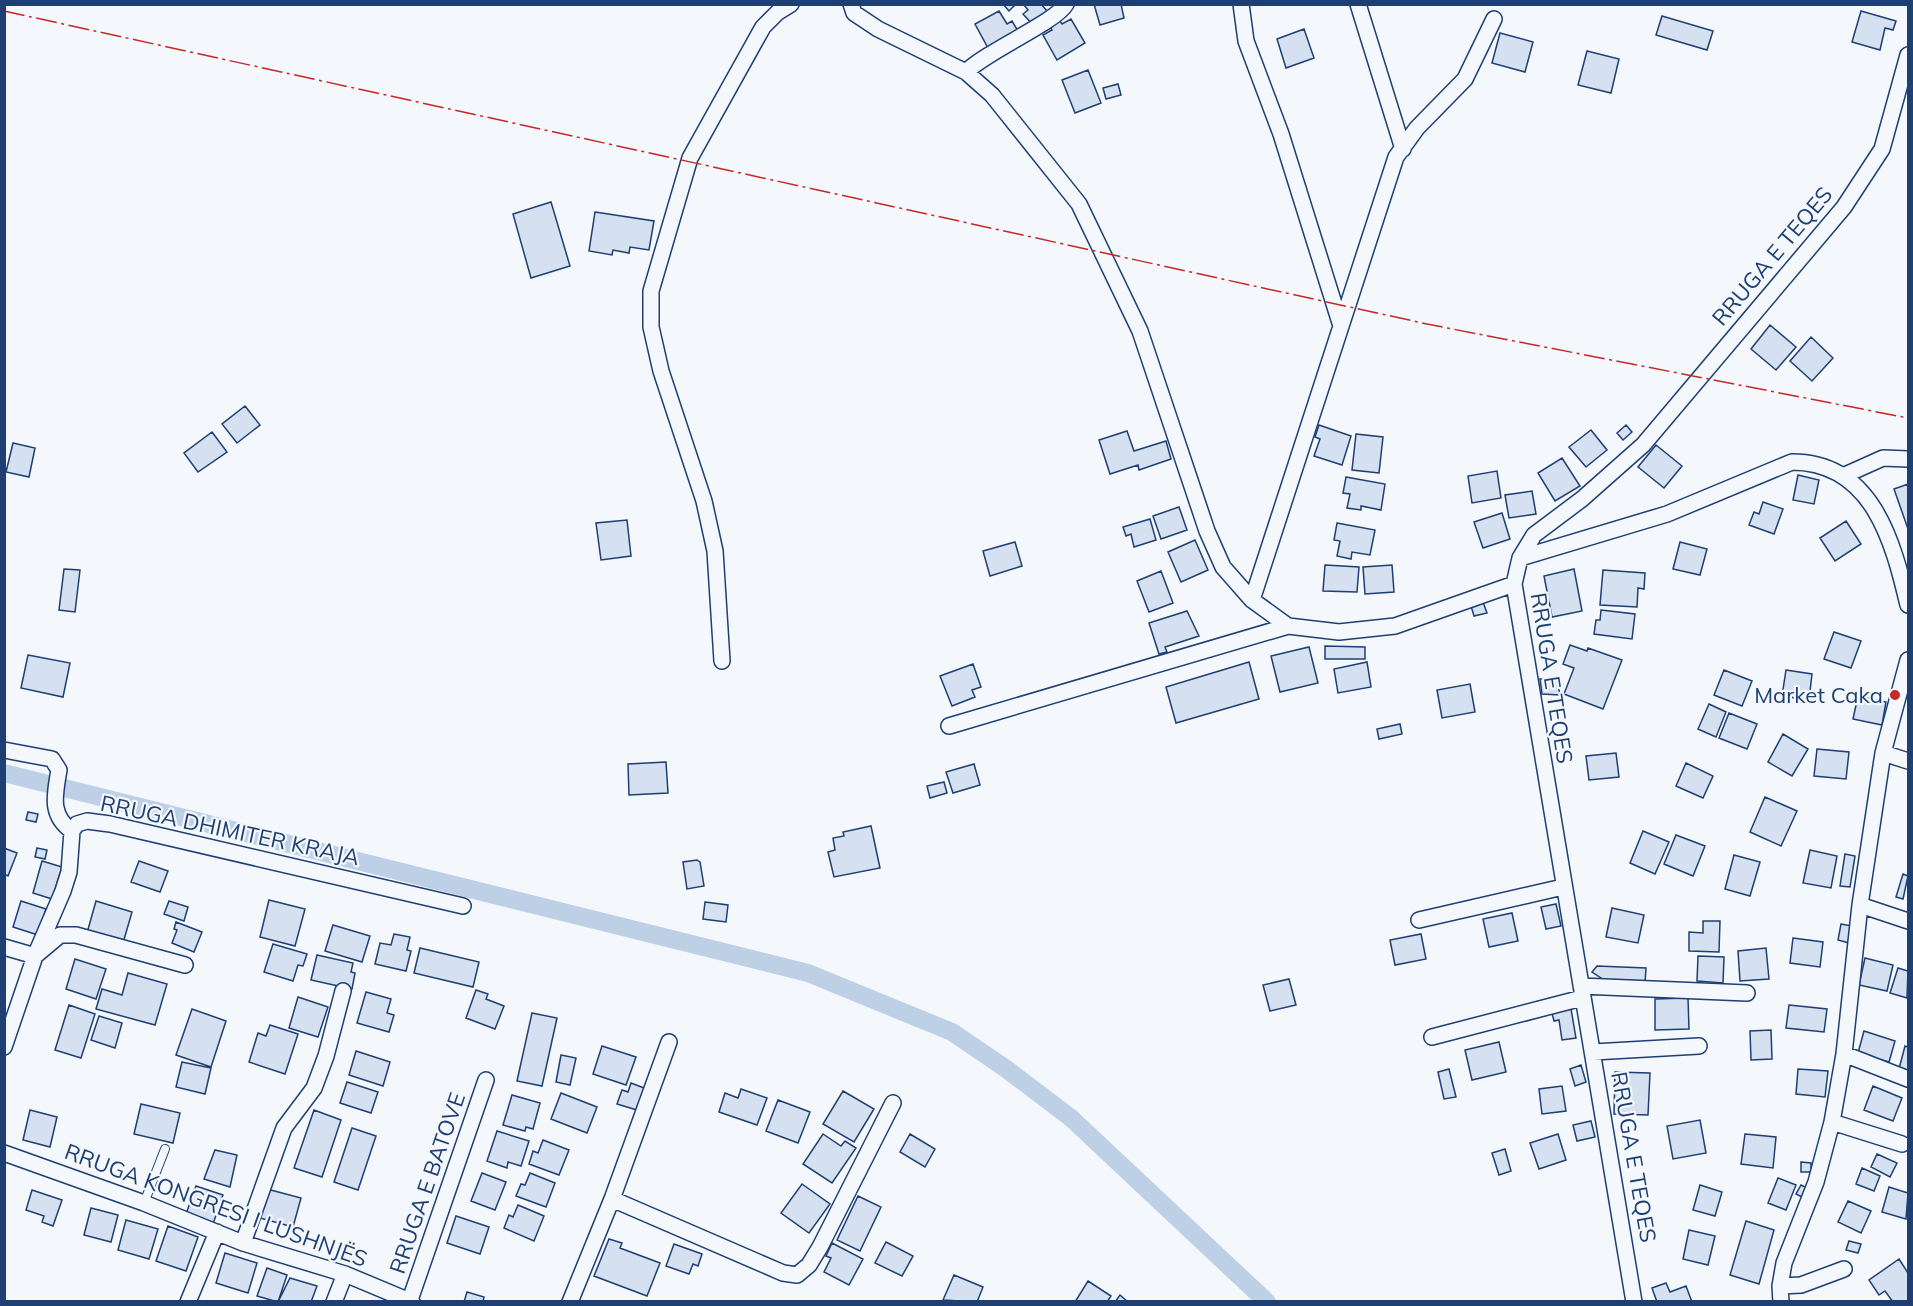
<svg xmlns="http://www.w3.org/2000/svg" width="1913" height="1306" font-family="Mulish,sans-serif">
  <rect width="100%" height="100%" fill="#f4f7fb"/>
  <g fill="none" stroke-linecap="round" stroke-linejoin="round">
    <path stroke="#bed0e5" stroke-width="18" d="M4,773L808,973L952,1032L1005,1068L1071,1118L1267,1302"/>
  </g>
  <path fill="#d5e0f0" stroke="#1d3f73" stroke-width="1.5" d="M1003,4H1016L1009,11Z
    M1041,4L1047,11L1033,25L1023,14L1028,10L1024,5Z
    M1094,4H1121L1124,18L1100,25Z
    M999,11L1007,24L1012,21L1018,31L988,48L975,24Z
    M1861,11L1896,21L1893,30L1885,28L1880,50L1852,42Z
    M1662,16L1713,31L1707,50L1656,35Z
    M1058,18L1062,24L1071,19L1085,43L1057,60L1043,35L1052,30L1048,24Z
    M1304,29L1314,58L1286,68L1277,39Z
    M1500,33L1533,42L1525,72L1492,63Z
    M1587,51L1619,59L1611,93L1578,85Z
    M1088,70L1101,103L1075,113L1062,80Z
    M1118,84L1121,95L1106,99L1103,88Z
    M551,202L570,266L531,278L513,214Z
    M595,212L654,221L649,250L630,247L629,253L613,250L612,255L589,251Z
    M1770,325L1796,347L1776,370L1751,349Z
    M1811,337L1833,358L1812,381L1790,361Z
    M245,406L260,425L237,443L222,424Z
    M1319,425L1351,436L1342,465L1314,456L1320,439L1315,437Z
    M1626,425L1632,432L1623,440L1617,433Z
    M1591,430L1607,450L1586,467L1569,447Z
    M1127,431L1134,451L1166,441L1171,459L1139,470L1138,465L1110,474L1099,440Z
    M212,432L227,452L198,472L184,453Z
    M1356,434L1383,437L1379,473L1352,470Z
    M13,443L35,448L29,477L6,472Z
    M1656,445L1682,466L1664,488L1638,467Z
    M1562,458L1580,486L1555,501L1538,473Z
    M1497,471L1501,498L1472,503L1468,476Z
    M1798,475L1819,480L1814,504L1793,500Z
    M1346,477L1385,484L1381,510L1361,506V510L1347,508L1350,494L1343,493Z
    M1908,484V529L1894,489Z
    M1532,491L1536,514L1509,518L1505,495Z
    M1763,502L1783,509L1774,534L1749,525L1754,512L1759,514Z
    M1179,507L1187,530L1161,539L1153,516Z
    M1502,513L1510,539L1483,548L1474,522Z
    M1150,519L1156,540L1134,547L1131,534L1126,536L1123,527Z
    M627,520L631,556L601,560L596,523Z
    M1846,521L1861,544L1835,561L1820,538Z
    M1337,523L1375,530L1370,555L1352,552L1351,559L1337,556L1340,541L1334,540Z
    M1195,540L1208,570L1181,582L1168,552Z
    M1015,542L1022,566L990,576L983,551Z
    M1680,542L1707,549L1700,575L1673,569Z
    M1325,565L1359,567L1357,592L1323,591Z
    M1392,565L1394,592L1365,594L1363,567Z
    M64,569L80,570L75,612L59,610Z
    M1574,569L1582,611L1552,617L1544,576Z
    M1603,570L1645,573L1644,589L1638,588L1637,607L1600,605Z
    M1161,571L1173,603L1149,612L1137,581Z
    M1483,602L1487,613L1474,616L1471,606Z
    M1601,610L1635,614L1632,639L1594,634L1596,620H1600Z
    M1187,611L1199,636L1165,647L1167,652L1159,654L1149,623Z
    M1834,632L1861,641L1851,668L1824,659Z
    M1570,645L1587,651L1588,648L1622,660L1603,709L1564,694L1574,668L1563,664Z
    M1325,646L1365,647V659H1325Z
    M1309,647L1318,683L1280,692L1271,656Z
    M28,655L70,663L63,697L21,688Z
    M1249,662L1259,699L1176,723L1166,687Z
    M1367,662L1371,687L1338,693L1334,669Z
    M973,664L981,687L972,690L975,697L952,706L940,676Z
    M1724,670L1752,681L1742,706L1714,695Z
    M1786,670L1812,674L1809,700L1782,696Z
    M1540,679H1557L1560,695L1542,694Z
    M1470,684L1475,712L1442,718L1437,690Z
    M1858,696L1886,702L1882,725L1853,719Z
    M1709,704L1726,712L1716,737L1698,729Z
    M1729,713L1757,724L1747,749L1719,738Z
    M1400,724L1402,734L1379,739L1377,729Z
    M1783,734L1808,749L1792,776L1768,762Z
    M1817,749L1849,752L1846,779L1814,776Z
    M1616,753L1619,777L1589,780L1586,756Z
    M666,762L668,793L629,795L628,764Z
    M1686,763L1713,776L1703,798L1676,786Z
    M974,764L980,785L953,793L946,772Z
    M944,782L947,793L930,798L927,786Z
    M1765,797L1797,811L1781,846L1750,832Z
    M28,812L38,814L36,822L26,820Z
    M871,826L880,868L834,877L828,852L835,850L833,838L844,836L843,832Z
    M1643,831L1669,842L1655,874L1630,863Z
    M1676,835L1705,846L1693,876L1664,864Z
    M4,848L17,853L8,876L4,874Z
    M37,848L47,850L45,859L35,857Z
    M1810,850L1837,856L1831,888L1803,883Z
    M1845,854L1855,856L1850,887L1840,886Z
    M1734,855L1760,862L1750,896L1725,889Z
    M697,860L700,862L704,886L687,889L683,862Z
    M42,861L62,867L52,899L33,893Z
    M139,861L168,871L160,892L131,882Z
    M1903,874L1908,876L1903,899L1896,897Z
    M269,900L305,909L295,946L260,937Z
    M21,901L46,909L38,935L13,927Z
    M96,901L132,912L123,943L87,933Z
    M169,901L188,907L184,921L164,914Z
    M705,902L728,905L726,922L703,919Z
    M1556,904L1561,926L1546,929L1541,907Z
    M1612,908L1644,915L1638,943L1606,937Z
    M1512,913L1518,941L1489,947L1483,919Z
    M1703,921H1720L1719,952L1689,951V932L1703,933Z
    M176,922L202,932L194,952L172,943L177,930L174,929Z
    M1841,924L1852,926L1849,943L1838,940Z
    M333,925L370,936L362,962L325,951Z
    M394,934L410,937L407,950L411,951L406,971L375,964L380,943L391,945Z
    M1421,934L1426,959L1395,965L1390,940Z
    M1793,938L1823,942L1820,967L1790,963Z
    M273,944L307,954L303,966L298,965L293,981L264,972Z
    M420,948L479,962L473,987L414,973Z
    M1766,948L1769,979L1740,981L1738,951Z
    M317,955L353,963L351,972L355,973L352,989L311,980Z
    M1698,956L1724,957L1723,983L1697,981Z
    M1865,958L1893,965L1887,991L1859,985Z
    M75,959L106,969L96,999L66,989Z
    M1597,966L1646,968L1645,983L1600,981L1601,978L1592,972Z
    M1898,968L1908,971L1907,998L1890,993Z
    M128,973L167,984L155,1025L96,1009L102,989L122,995Z
    M1289,979L1296,1005L1270,1011L1263,985Z
    M476,990L488,994L486,999L504,1006L495,1029L466,1018Z
    M366,992L391,999L387,1013L394,1015L389,1032L357,1023Z
    M298,997L328,1007L318,1037L289,1028Z
    M1688,998L1689,1029L1655,1030V999Z
    M69,1005L95,1014L81,1058L55,1050Z
    M1789,1005L1827,1009L1824,1032L1786,1028Z
    M192,1009L226,1021L211,1067L176,1055Z
    M1571,1009L1576,1038L1562,1040L1559,1020L1554,1021L1552,1013Z
    M532,1013L557,1018L542,1086L517,1081Z
    M99,1016L122,1023L115,1048L91,1040Z
    M270,1025L298,1034L285,1074L249,1062L258,1033L266,1036Z
    M1771,1030L1772,1059L1751,1060L1750,1031Z
    M1864,1031L1895,1041L1889,1062L1858,1053Z
    M1499,1042L1506,1072L1472,1080L1465,1050Z
    M602,1046L636,1057L626,1085L593,1074Z
    M1905,1046L1908,1047V1071L1899,1069Z
    M356,1051L390,1062L383,1086L349,1075Z
    M561,1055L576,1058L570,1085L556,1082Z
    M182,1062L211,1068L205,1094L176,1087Z
    M1581,1065L1586,1082L1575,1086L1570,1069Z
    M1449,1069L1456,1097L1444,1099L1438,1072Z
    M1798,1069L1828,1071L1825,1097L1796,1094Z
    M1615,1072L1650,1073L1648,1115L1614,1114Z
    M347,1082L378,1092L371,1113L340,1103Z
    M631,1083L644,1088L637,1110L617,1104L622,1090L628,1092Z
    M1562,1086L1566,1111L1542,1114L1539,1089Z
    M1873,1086L1902,1098L1893,1121L1864,1110Z
    M741,1089L767,1098L757,1125L719,1112L725,1093L738,1098Z
    M843,1091L874,1109L854,1142L823,1124Z
    M561,1093L597,1107L587,1133L551,1119Z
    M512,1095L540,1103L533,1129L526,1127L525,1131L503,1125Z
    M778,1100L810,1112L798,1143L766,1131Z
    M141,1104L180,1113L173,1143L134,1134Z
    M30,1110L57,1117L50,1147L23,1140Z
    M314,1110L341,1120L322,1177L294,1168Z
    M1700,1120L1706,1153L1673,1159L1667,1126Z
    M1591,1121L1595,1137L1577,1141L1573,1125Z
    M352,1128L376,1136L358,1190L334,1182Z
    M497,1131L529,1141L521,1166L508,1162L507,1168L487,1161Z
    M823,1134L841,1146L845,1141L856,1148L832,1183L803,1164Z
    M910,1134L935,1149L925,1167L900,1152Z
    M1558,1134L1566,1160L1539,1169L1530,1143Z
    M1745,1134L1776,1137L1773,1168L1741,1164Z
    M543,1140L569,1150L559,1175L529,1164L533,1151L538,1153Z
    M1505,1149L1511,1171L1499,1175L1492,1153Z
    M215,1150L237,1155L230,1187L204,1179Z
    M1877,1154L1897,1163L1890,1177L1871,1167Z
    M1801,1162L1811,1163V1172H1801Z
    M1862,1168L1880,1176L1874,1191L1856,1184Z
    M482,1173L506,1182L495,1210L471,1201Z
    M530,1173L555,1183L546,1207L516,1196L521,1184L525,1185Z
    M1778,1178L1796,1185L1786,1210L1768,1203Z
    M802,1184L830,1204L809,1233L781,1213Z
    M1700,1185L1722,1192L1715,1216L1693,1210Z
    M1801,1185L1807,1188L1802,1197L1796,1194Z
    M196,1186L223,1195L213,1224L186,1214Z
    M1889,1187L1908,1193L1906,1219L1882,1212Z
    M267,1189L301,1198L293,1227L260,1218Z
    M32,1190L62,1200L53,1226L42,1222L44,1216L26,1210Z
    M858,1196L881,1207L860,1251L837,1240Z
    M1848,1201L1871,1211L1861,1233L1838,1222Z
    M518,1205L544,1216L534,1241L504,1228L509,1215L513,1217Z
    M91,1208L118,1215L111,1242L84,1235Z
    M456,1216L489,1227L480,1254L447,1243Z
    M126,1220L158,1229L149,1259L118,1250Z
    M1746,1221L1774,1230L1759,1284L1730,1275Z
    M168,1226L198,1237L186,1271L156,1261Z
    M1689,1230L1715,1236L1708,1265L1683,1259Z
    M609,1239L622,1243L620,1248L660,1263L647,1296L594,1276Z
    M1849,1241L1861,1244L1858,1253L1846,1250Z
    M886,1242L913,1256L902,1276L875,1263Z
    M832,1243L863,1259L849,1285L824,1272L831,1258L826,1256Z
    M674,1244L702,1254L698,1266L693,1264L689,1274L666,1266Z
    M225,1253L257,1263L248,1293L216,1283Z
    M1899,1259L1908,1273V1302H1893L1885,1291L1879,1295L1869,1280Z
    M267,1268L287,1275L278,1302L257,1296Z
    M954,1275L983,1287L977,1302L943,1300Z
    M290,1278L317,1286L311,1302H278Z
    M1088,1281L1111,1296L1107,1302H1075Z
    M1666,1283L1670,1292L1686,1286L1692,1302H1657L1652,1288Z
    M467,1292L484,1297L483,1302H464Z
    M1120,1295L1128,1302H1115Z"/>
  <g fill="none" stroke-linecap="round" stroke-linejoin="round">
    <g stroke="#1d3f73" stroke-width="10">
      <path id="service" d="M144,1203L165,1149"/>
    </g>
    <g stroke="#1d3f73" stroke-width="18">
      <path id="minor" d="M851,4L854,13L878,29L966,72L992,95L1079,204L1140,331L1207,531L1223,567L1252,600L1288,626L1339,632L1395,626L1514,584
        M1241,4L1246,41L1281,134L1341,326
        M1358,4L1403,149
        M966,72C987,51 1056,22 1066,4
        M1845,475L1883,458L1908,459
        M1520,558L1667,514L1792,462C1872,462 1893,541 1908,605
        M1252,600L1396,157L1417,128L1465,79L1494,19
        M722,661L715,551L704,501L661,371L651,327V291L690,158L763,27L778,12L791,4
        M949,726L1288,626
        M4,750L52,759L59,770C55,794 49,815 72,831
        M1883,753L1908,761
        M1860,905L1908,921
        M1419,920L1563,887
        M4,947L35,956L60,935H76L185,965
        M1581,986L1747,993
        M1432,1037L1582,998
        M4,1047L35,956L63,891L69,872L72,831L77,824L87,821L110,824L463,906
        M1593,1052L1699,1046
        M1844,1054L1908,1079
        M1832,1122L1902,1144
        M4,1153L144,1203L243,1243L345,1274L412,1302
        M612,1199L783,1273L797,1275L809,1265L820,1247L893,1103
        M243,1243L284,1128L314,1088L326,1056L343,991
        M1780,1286L1801,1285L1844,1269
        M410,1300L486,1080
        M188,1302L217,1232
        M334,1302L345,1274
        M570,1302L612,1199L669,1042
        M1634,1302L1514,584L1520,558L1534,535L1582,499L1643,445L1844,207L1882,149L1908,55
        M1781,1302L1780,1286L1784,1263L1816,1182L1832,1122L1844,1054L1860,905L1883,753L1908,660"/>
    </g>
    <use href="#service" stroke="#f4f7fb" stroke-width="8"/>
    <use href="#minor" stroke="#f4f7fb" stroke-width="15"/>
    <path stroke="#c62828" stroke-width="1.5" stroke-dasharray="21 4.5 3 4.5" stroke-linecap="butt" d="M4,11L1427,324L1908,418"/>
  </g>
  <circle fill="#c62828" stroke="#f4f7fb" stroke-width="2" cx="1895" cy="695" r="6"/>
  <g text-anchor="middle" stroke-width="4.5" stroke-linejoin="round" paint-order="stroke">
    <g font-size="22" fill="#1d3f73" stroke="#f4f7fb">
      <text transform="translate(1772 256) rotate(-50)" y="8">RRUGA E TEQES</text>
      <text transform="translate(1552 678) rotate(81)" y="8">RRUGA E TEQES</text>
      <text transform="translate(230 830) rotate(12)" y="8">RRUGA DHIMITER KRAJA</text>
      <text transform="translate(1634 1157) rotate(80)" y="8">RRUGA E TEQES</text>
      <text transform="translate(427 1183) rotate(-71)" y="8">RRUGA E BATOVE</text>
      <text transform="translate(216 1205) rotate(20)" y="8">RRUGA KONGRESI I LUSHNJËS</text>
    </g>
    <g font-size="22" fill="#1d3f73" stroke="#f4f7fb" text-anchor="end">
      <text x="1883" y="703">Market Caka</text>
    </g>
  </g>
  <rect width="1913" height="1306" fill="none" stroke="#1d3f73" stroke-width="12"/>
</svg>
